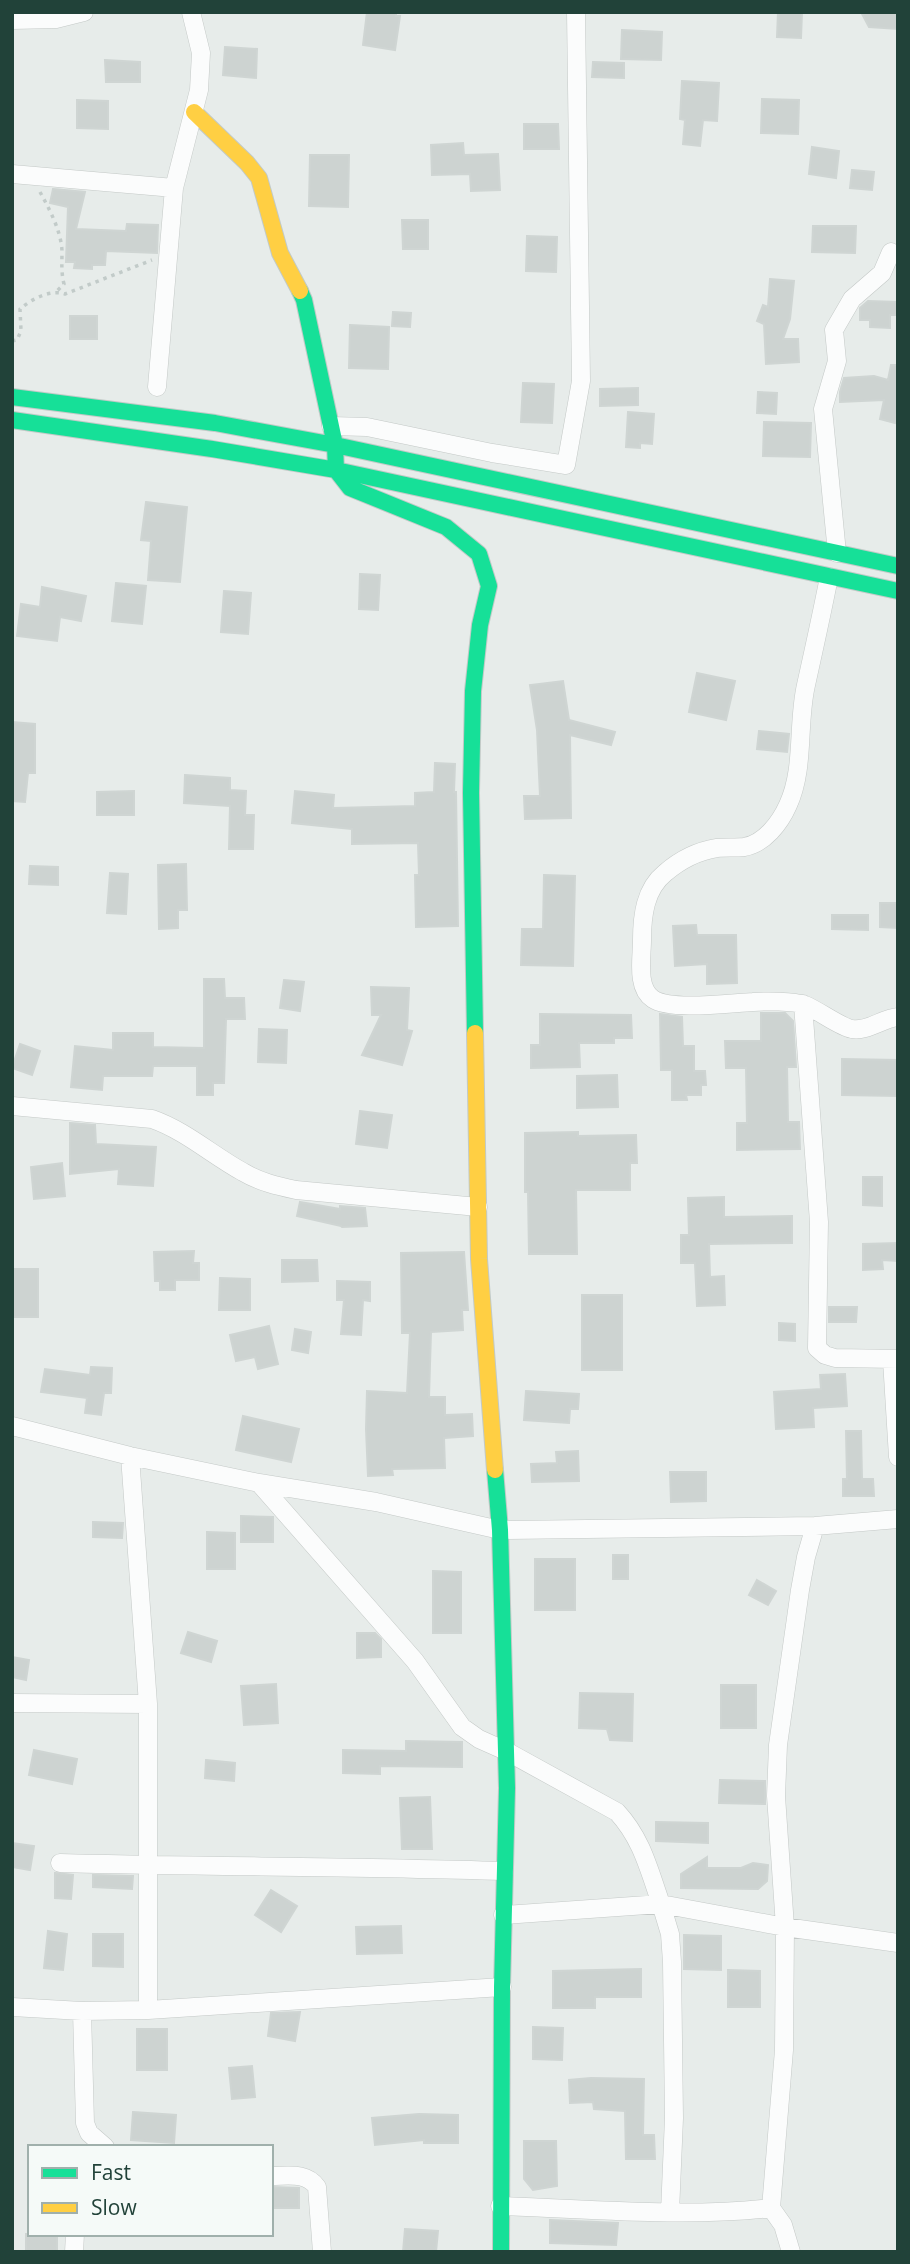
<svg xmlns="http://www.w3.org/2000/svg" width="910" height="2264" font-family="'Open Sans',sans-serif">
  <rect width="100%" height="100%" fill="#e7ecea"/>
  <path fill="#cdd3d1" stroke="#cfd5d3" stroke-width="2" d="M367,12H396V16H400L395,50L363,45Z
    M778,12H802L801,38L777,37Z
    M861,12H898V29L869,27Z
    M622,30L662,32L661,60L621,59Z
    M225,47L257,49L256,78L223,75Z
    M105,60L140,62V82H106Z
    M593,62L624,63V78L592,77Z
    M682,81L719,83L717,121L703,120L700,146L683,144L685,120L680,119Z
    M762,99L799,100L798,134L761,133Z
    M77,100L108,101V129L77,128Z
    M524,124H558L559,149H524Z
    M463,143L464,155L498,154L500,190L471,191L470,174L432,175L431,145Z
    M812,147L839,151L836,178L809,174Z
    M310,155H349L348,207L309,206Z
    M852,170L874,172L872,190L850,188Z
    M53,189L85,192L76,229L126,231L127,224L158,225L157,253L106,251L105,265H92V269L74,268L75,262H66L68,207L50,203Z
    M402,220H428V249H403Z
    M813,226H856L855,253L812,252Z
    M527,236L557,237L556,272L526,271Z
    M770,279L794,281L790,319L783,339H798L799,362L766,364L764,324L757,321L763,305L768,307Z
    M868,301L898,302V315H890V328L870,327V320H860V308Z
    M393,312L411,313L410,327L392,326Z
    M70,316H97V339H70Z
    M350,325L389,327L388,369L349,368Z
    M891,365H898V412L895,423L880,419L884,400L840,402V392L844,378L874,376L888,380Z
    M523,383L554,384L552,423L521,422Z
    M638,388V405L600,406V389Z
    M758,392L777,393L776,414L757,413Z
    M628,412L654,414L652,444L640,443V448L626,447Z
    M764,422L811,423L810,457L763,456Z
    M146,502L187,507L180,582L148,580L151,541L141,540Z
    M360,574L380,575L378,610L359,609Z
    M116,583L146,586L142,624L112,621Z
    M42,587L86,596L81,621L60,617L57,641L17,636L21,604L40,607Z
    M224,591L251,593L248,634L221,632Z
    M697,673L735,681L726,720L689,712Z
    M563,681L569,720L615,732L611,745L570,735L571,818L525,819L524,796H540L537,730L530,685Z
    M12,722L35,724V773H28L25,802L12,801Z
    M759,731L789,734L787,752L757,749Z
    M435,763L455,764L454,792H456L458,926L416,927L415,875H419L418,843L352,844V829L292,823L295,791L334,795L333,808L415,806V793L434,792Z
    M185,775L230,778V790L246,791L245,815H254L253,849H229L230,806L184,803Z
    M134,791V815H97V792Z
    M186,864L187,910H178V928L159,929L158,865Z
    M30,866L58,867V885L29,884Z
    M110,873L128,874L126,914L107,913Z
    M544,875L575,876L573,966L521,965L522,929H543Z
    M880,903H898V928L880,927Z
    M832,915H868V930L832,929Z
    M696,925L697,935H736L737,983L707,984V964L675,966L673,926Z
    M204,979H224L225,998H244L245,1019H226L224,1083H213V1095H197V1066H153L152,1076H103L102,1090L71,1087L75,1046L113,1050V1033H153V1047L204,1048Z
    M284,980L304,982L300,1011L280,1008Z
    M371,987L409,988L407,1030L412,1031L402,1065L362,1055L381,1015H372Z
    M761,1013H785L793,1021L796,1067H787L788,1122H799L800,1149L737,1150V1123H747L746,1068H726L725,1041H761Z
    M540,1014L631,1015L632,1038H614V1043H579L580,1067L531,1068V1045H540Z
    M660,1014L682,1017L683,1046H694V1071H705L706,1085H701V1095H686L687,1100H672V1070H661Z
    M259,1029L287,1030L286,1063L258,1062Z
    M20,1044L40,1051L32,1075L12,1068Z
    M842,1059L898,1060V1096L842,1095Z
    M617,1075L618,1107L577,1108V1076Z
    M360,1111L392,1115L387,1148L356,1144Z
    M70,1123L95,1125L96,1144L156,1147L153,1186L118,1184L119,1169L70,1174Z
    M578,1132V1136L636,1135L637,1163H630V1190H576L577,1254H529L528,1192H525V1133Z
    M62,1163L65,1196L34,1199L31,1167Z
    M863,1177H882V1206L863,1205Z
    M724,1197V1217L792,1216V1243L709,1244L710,1277L724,1276L725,1305L697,1306L695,1263H681V1235H689L688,1198Z
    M300,1202L340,1209V1206L365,1208L367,1226L342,1227L341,1226L297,1216Z
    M898,1243V1261L882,1260L883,1269L863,1270V1244Z
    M194,1251L193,1263H199V1280H175V1290H160V1281H155L154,1252Z
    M464,1252L468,1310H462L463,1330L431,1332L429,1397H445V1415L472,1414L473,1436L444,1438L445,1468L392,1469L393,1475L368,1476L366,1429L367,1391L407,1393L410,1333H402L401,1253Z
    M282,1260H317L318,1281L282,1282Z
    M12,1269H38V1317H12Z
    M220,1278L250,1279V1310H219Z
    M337,1281L370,1282V1301L363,1300L361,1335L341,1334L344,1300H337Z
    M582,1295H622V1370H582Z
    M829,1307H857L856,1322H829Z
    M779,1323L795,1324V1341L779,1340Z
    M269,1326L278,1364L258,1369L255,1357L236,1361L230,1335Z
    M295,1329L311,1332L308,1353L292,1350Z
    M91,1367L112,1368L111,1393H104L101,1415L85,1413L87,1398L41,1392L45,1369L90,1375Z
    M845,1374L847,1406L813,1408L814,1427L776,1429L774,1392L821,1389L820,1375Z
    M526,1391L579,1394L578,1409H570L569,1423L524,1420Z
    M243,1416L299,1429L291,1462L236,1450Z
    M846,1431H861L862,1479H873L874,1496H843V1479H847Z
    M578,1451L579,1481L532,1482L531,1464L557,1463L556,1452Z
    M670,1472H706V1501L671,1502Z
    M241,1516L273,1517V1542H241Z
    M93,1522L123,1523L122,1538L93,1537Z
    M207,1532L235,1533V1569H207Z
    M613,1555H628V1579H613Z
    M535,1559H575V1610H535Z
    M433,1571L461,1572V1633H433Z
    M757,1580L776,1591L768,1605L749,1595Z
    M188,1632L217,1641L211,1662L181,1653Z
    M357,1633H375L381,1639V1657L357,1658Z
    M12,1657L29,1660L26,1680L12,1677Z
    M276,1684L278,1723L244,1725L241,1686Z
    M721,1685H756V1728H721Z
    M580,1693L633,1694L632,1741L610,1740L607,1729L579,1728Z
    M406,1741L462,1742V1767L380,1766V1774L343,1773V1750L406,1751Z
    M34,1750L77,1759L72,1784L29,1775Z
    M206,1760L235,1763L234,1781L205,1778Z
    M720,1780L765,1781V1804L719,1803Z
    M430,1797L432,1849H402L400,1798Z
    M656,1822L708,1823V1843L656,1841Z
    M12,1843L34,1846L30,1870L12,1867Z
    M707,1857V1868H741L753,1863L768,1865L767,1881L758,1889L681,1888V1874Z
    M55,1873L73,1875L71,1899L55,1898Z
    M93,1875L133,1876L132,1889L93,1887Z
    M271,1890L297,1906L281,1932L255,1915Z
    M401,1926L402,1953L357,1954L356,1927Z
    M48,1931L67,1934L63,1970L44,1968Z
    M93,1934H123V1967L93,1966Z
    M684,1935L721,1936V1970L684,1969Z
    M641,1969V1997H595V2008H553V1971Z
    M728,1970L760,1971V2007H728Z
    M300,2012L295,2041L268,2036L271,2013Z
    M533,2027L563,2028L562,2060L533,2059Z
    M137,2029H167V2070H137Z
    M252,2066L255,2097L232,2099L229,2068Z
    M591,2078L644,2079L643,2135H654L655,2159H626L625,2111L594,2109L593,2102L570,2103L569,2080Z
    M133,2112L176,2115L174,2143L131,2140Z
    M419,2114L458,2115V2143H424V2140L375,2145L372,2118Z
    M524,2141H556L557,2186L533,2190L524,2179Z
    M271,2187L299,2188V2208H271Z
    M550,2220L618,2223L616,2245L550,2243Z
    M405,2229L438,2231L436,2252H403Z
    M26,2234H57V2252H26Z"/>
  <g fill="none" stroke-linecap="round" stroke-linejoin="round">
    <g stroke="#c4c9c7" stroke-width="19">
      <path id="street" d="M12,20L56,19L84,12
        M12,174L174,188
        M157,387L174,188L199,90L201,53L191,12
        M331,426L367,427L492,453L566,465L581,381L576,12
        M837,553L823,409L837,361L834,330L852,299L882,273L891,252
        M829,577C822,613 814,649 806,685C797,724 805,768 788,805C780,823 764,844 744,847C735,848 726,847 717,848C698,851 680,860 665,873C645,889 642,916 642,940C642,958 636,988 653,999C671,1011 730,1003 753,1002C765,1001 793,1001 805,1005C818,1010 840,1027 852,1029C867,1032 883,1018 898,1017
        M803,1004L819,1222L817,1348L825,1355L835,1358L898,1359
        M12,1106L152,1119C186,1131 212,1155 243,1172C260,1182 277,1186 296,1190L478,1207
        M892,1360L898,1457
        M12,1426L130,1456L259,1483L376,1502L500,1530L815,1526L898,1519
        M130,1456L148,1704V2010
        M259,1483L415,1661L462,1727L479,1739L506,1751L617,1812C642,1839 649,1870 661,1904L785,1927L898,1943
        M12,1703L148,1704
        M60,1863C208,1867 356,1866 504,1871
        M503,1915L661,1904L670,1934L672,1962L674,2118L670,2212
        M12,2007L82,2011L148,2010L502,1987
        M82,2011L85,2123L89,2133L105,2147
        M271,2176C289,2176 306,2172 317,2187L322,2252
        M500,2206C590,2209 682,2218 771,2208
        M74,2252L75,2234
        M791,2252L783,2225L771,2208L784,2050L785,1927L776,1796L778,1745L800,1590L806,1557L815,1526"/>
    </g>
    <g stroke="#c2cac7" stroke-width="18">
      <path id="fast" d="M300,291L304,300L335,445L336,470L350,488L446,527L479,554L489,586L480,625L473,691L471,793L475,1033
        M12,397L215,423L335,445L898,566
        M12,420L212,449L336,470L898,591
        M495,1470L500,1530L507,1788L502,1987L501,2252"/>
    </g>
    <g stroke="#c2cac7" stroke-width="18">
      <path id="slow" d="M194,112L247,163L259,178L280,253L300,291
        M475,1033L479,1259L495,1470"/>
    </g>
    <path stroke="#c2cbc9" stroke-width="3.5" stroke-dasharray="3.5 5" stroke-linecap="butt" d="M40,192C50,210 61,231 62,251C62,263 61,272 64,284L57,291
      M12,341L17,340L21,331L20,309C32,299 50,289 65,294L152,260"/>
    <use href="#street" stroke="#fbfcfc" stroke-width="18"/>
    <use href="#fast" stroke="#16e098" stroke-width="16"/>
    <use href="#slow" stroke="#ffcf43" stroke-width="16"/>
  </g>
  <rect width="910" height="2264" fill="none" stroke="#214239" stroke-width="28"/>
  <rect x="28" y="2145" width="245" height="91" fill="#f5faf8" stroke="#a0b0ac" stroke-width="2"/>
  <rect x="42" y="2168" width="35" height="10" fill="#16e098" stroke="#a0b0ac" stroke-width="2"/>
  <text x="91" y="2180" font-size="21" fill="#214239">Fast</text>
  <rect x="42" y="2203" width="35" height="10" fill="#ffcf43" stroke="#a0b0ac" stroke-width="2"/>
  <text x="91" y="2215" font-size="21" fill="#214239">Slow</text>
</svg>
